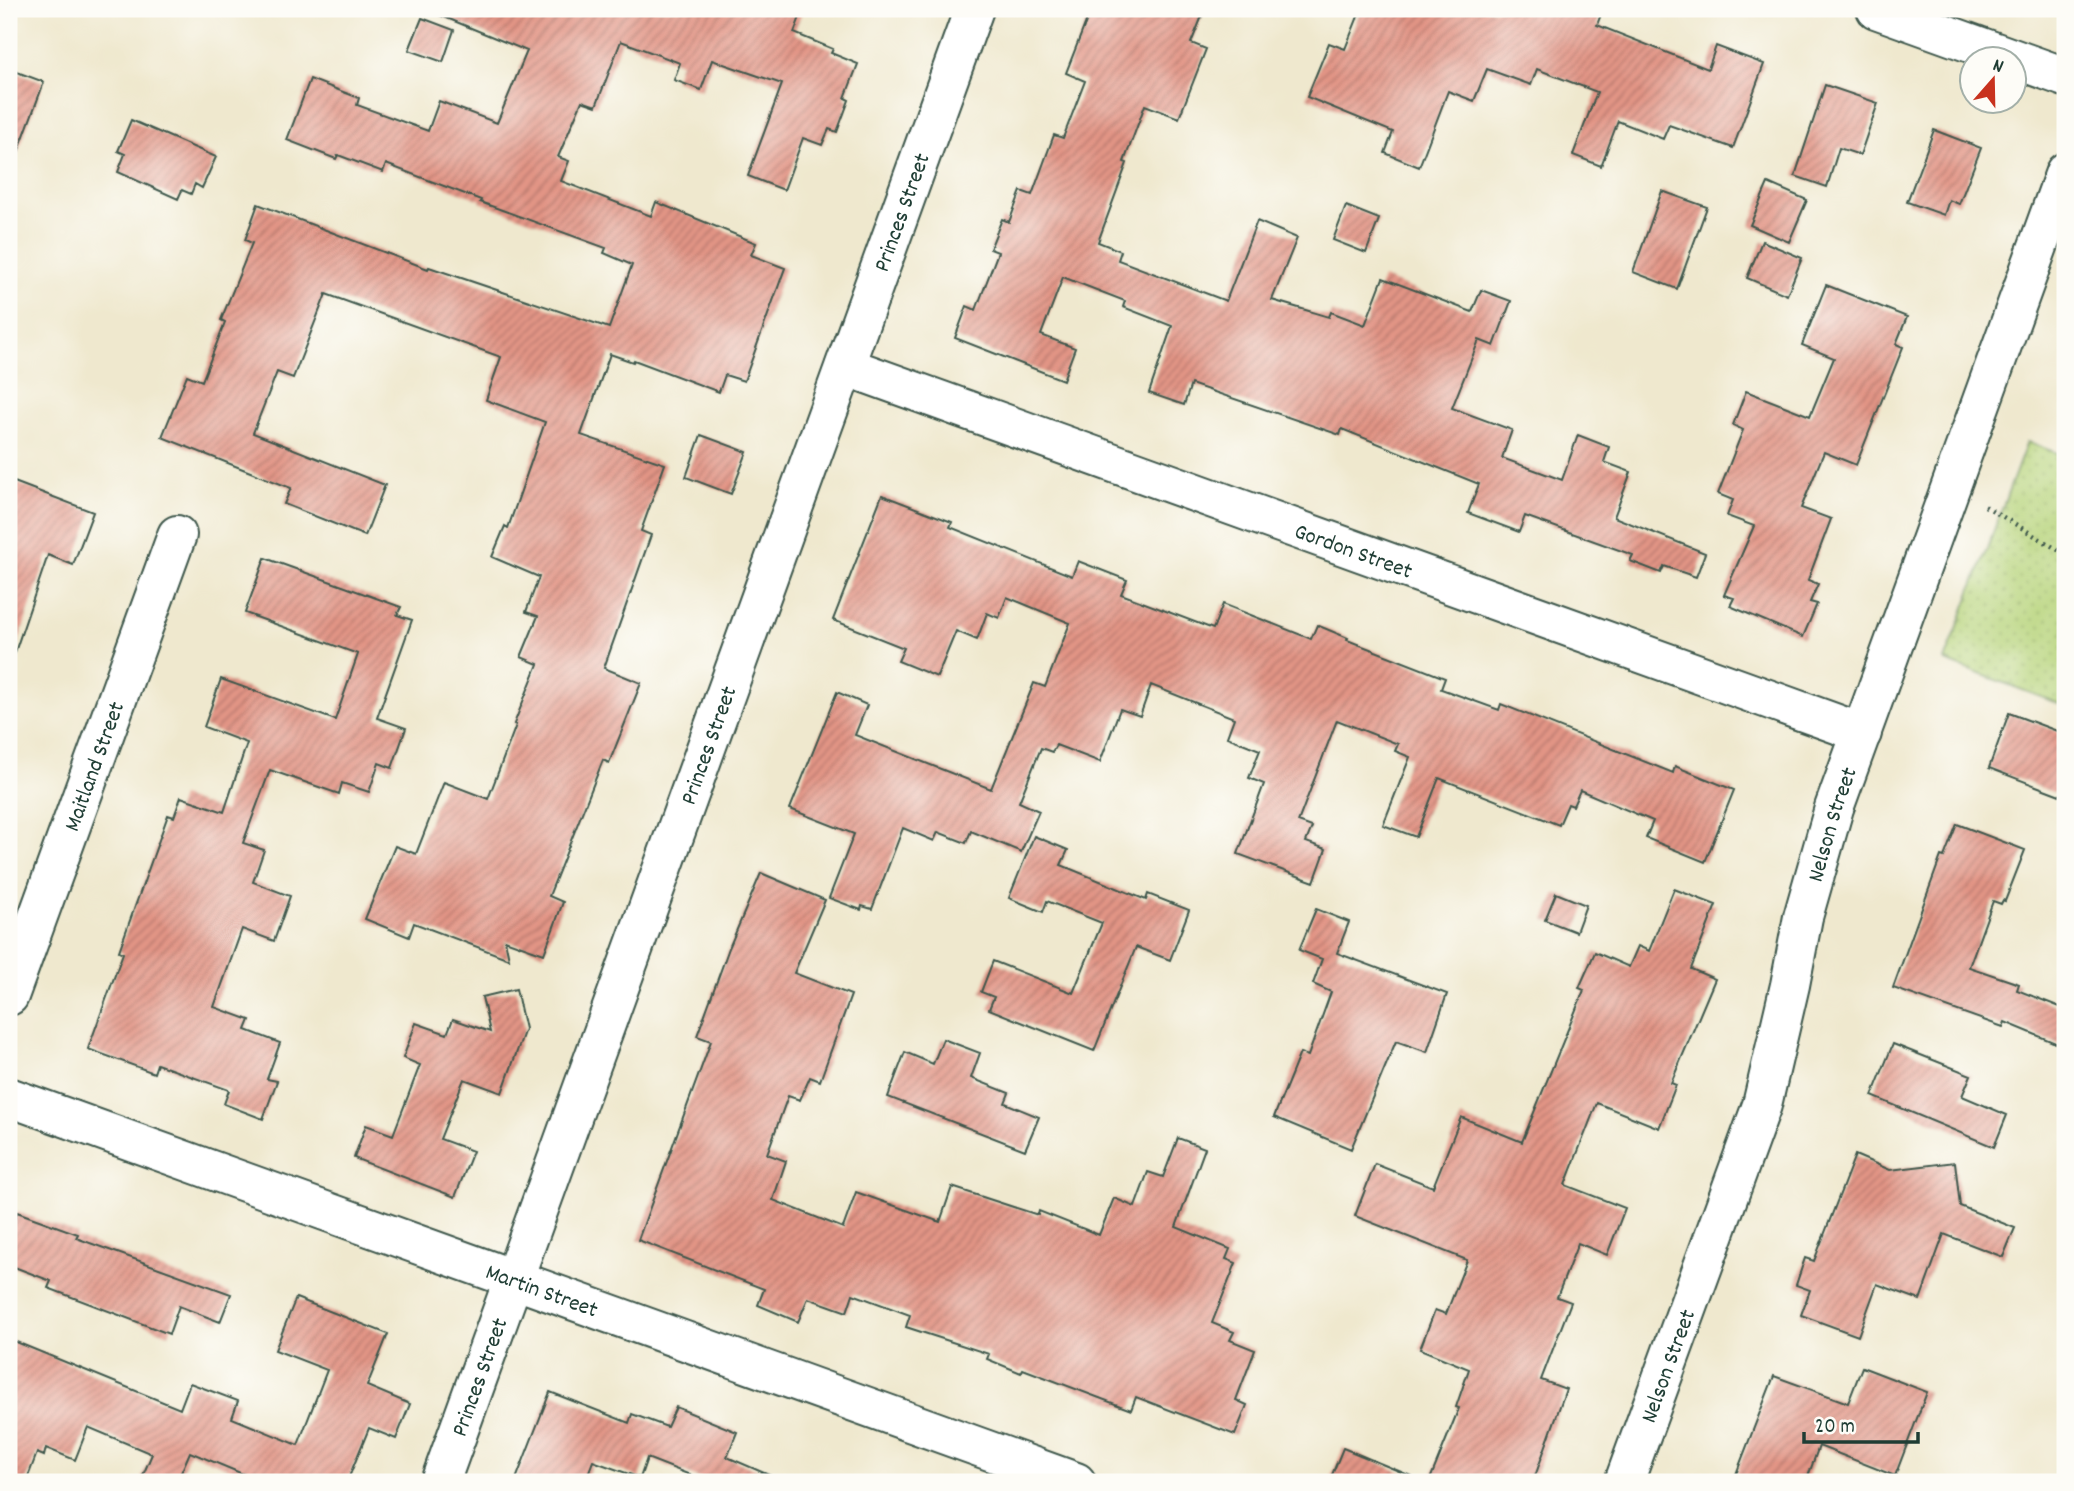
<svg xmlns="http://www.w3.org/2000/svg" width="2074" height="1491" viewBox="0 0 2074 1491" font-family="Dekko,sans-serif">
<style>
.park{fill:url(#park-dots);stroke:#6b8858;stroke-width:2}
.building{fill:url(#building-hatch)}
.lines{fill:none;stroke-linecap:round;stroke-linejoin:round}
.minor-casing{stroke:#3e574b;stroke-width:42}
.tertiary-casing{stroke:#3e574b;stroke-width:42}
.path{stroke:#3e574b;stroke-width:4.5;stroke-dasharray:2 5;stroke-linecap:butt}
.minor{stroke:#fff;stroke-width:38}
.tertiary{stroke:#fff;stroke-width:38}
.labels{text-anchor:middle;stroke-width:7;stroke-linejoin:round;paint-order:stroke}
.street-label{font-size:23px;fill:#1f3d34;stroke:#fdfcf7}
</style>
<defs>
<pattern id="park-dots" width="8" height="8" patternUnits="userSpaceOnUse" patternTransform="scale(1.75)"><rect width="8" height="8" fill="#b7d47b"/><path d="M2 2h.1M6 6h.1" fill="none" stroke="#9db76b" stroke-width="1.8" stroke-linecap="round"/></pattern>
<pattern id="building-hatch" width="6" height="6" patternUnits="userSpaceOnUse" patternTransform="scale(1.75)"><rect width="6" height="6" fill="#e29485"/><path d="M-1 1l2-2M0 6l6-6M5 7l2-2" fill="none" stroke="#b77a6e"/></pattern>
</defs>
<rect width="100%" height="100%" fill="#fdfcf7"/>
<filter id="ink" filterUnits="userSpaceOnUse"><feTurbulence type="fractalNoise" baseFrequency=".0143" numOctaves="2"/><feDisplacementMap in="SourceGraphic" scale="14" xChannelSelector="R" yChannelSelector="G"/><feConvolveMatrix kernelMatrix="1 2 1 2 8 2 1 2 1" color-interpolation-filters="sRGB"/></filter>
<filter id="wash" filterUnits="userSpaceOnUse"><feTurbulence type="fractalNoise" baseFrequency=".00686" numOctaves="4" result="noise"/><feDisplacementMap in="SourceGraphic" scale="28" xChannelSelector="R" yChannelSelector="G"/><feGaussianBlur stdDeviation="1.57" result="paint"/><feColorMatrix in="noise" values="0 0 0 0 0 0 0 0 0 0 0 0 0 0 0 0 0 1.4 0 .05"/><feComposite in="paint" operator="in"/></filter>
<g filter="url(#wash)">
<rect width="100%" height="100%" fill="#efe8ce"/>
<path class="park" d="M 2027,442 L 2065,456 L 2065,706 L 1945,661 Z"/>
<g id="blocks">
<path class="building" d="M 425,9 L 803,9 L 794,33 L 833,49 L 831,53 L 858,64 L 845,98 L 849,100 L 837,132 L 829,129 L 822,145 L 803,138 L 784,190 L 748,176 L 782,84 L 712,60 L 701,90 L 674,80 L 680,63 L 621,41 L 596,106 L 582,101 L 558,157 L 569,161 L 561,181 L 651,216 L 656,202 L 756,243 L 751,255 L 785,268 L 744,381 L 725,375 L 719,392 L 634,360 L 633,362 L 610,354 L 581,435 L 665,464 L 641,531 L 651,535 L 604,668 L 641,683 L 609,763 L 603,760 L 549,896 L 563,902 L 544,954 L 505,940 L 509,959 L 414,923 L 409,937 L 365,919 L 395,846 L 416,854 L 444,782 L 488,799 L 516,725 L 514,724 L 538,664 L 521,657 L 538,616 L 526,612 L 539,577 L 492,557 L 505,526 L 508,528 L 545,422 L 486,400 L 501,357 L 326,294 L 293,378 L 277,372 L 253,433 L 385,485 L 365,536 L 284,504 L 291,488 L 162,437 L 187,375 L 202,381 L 225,322 L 221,320 L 252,243 L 245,240 L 258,204 L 428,269 L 429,267 L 609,328 L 632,265 L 604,253 L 606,248 L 480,202 L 481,200 L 386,164 L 383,172 L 338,155 L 336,159 L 287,140 L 310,79 L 359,98 L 357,105 L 428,131 L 439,101 L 497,123 L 527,51 Z
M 1091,9 L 1205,9 L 1191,43 L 1206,49 L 1179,118 L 1145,105 L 1124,162 L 1127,163 L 1098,242 L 1121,251 L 1118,260 L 1226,301 L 1257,221 L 1297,238 L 1272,300 L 1329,317 L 1331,312 L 1365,325 L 1383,278 L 1472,312 L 1481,290 L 1511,301 L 1494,346 L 1479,340 L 1452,408 L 1512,430 L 1502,458 L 1562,480 L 1578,435 L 1609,447 L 1604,462 L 1631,472 L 1614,517 L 1705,553 L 1696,577 L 1664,566 L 1661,573 L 1630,561 L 1633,555 L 1525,516 L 1519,532 L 1468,513 L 1479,484 L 1342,429 L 1340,435 L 1191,384 L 1184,405 L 1149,393 L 1172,326 L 1123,307 L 1125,301 L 1063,277 L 1041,335 L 1075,348 L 1063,380 L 955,338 L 967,306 L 976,310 L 998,252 L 990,249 L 1002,219 L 1009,222 L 1021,191 L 1032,195 L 1054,135 L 1063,138 L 1085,81 L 1066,73 Z
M 1361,9 L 1603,9 L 1597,25 L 1708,69 L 1716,46 L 1764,64 L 1733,148 L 1669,125 L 1663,139 L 1618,121 L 1601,166 L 1573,155 L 1597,92 L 1537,69 L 1531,85 L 1487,69 L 1474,101 L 1448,91 L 1419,167 L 1385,153 L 1393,132 L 1307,97 L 1329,43 L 1345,49 Z
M 422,18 L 454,30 L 443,62 L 409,50 Z
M 9,69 L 44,82 L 12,168 L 9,168 Z
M 1825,85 L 1878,103 L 1860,155 L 1839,148 L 1827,187 L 1795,176 Z
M 131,120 L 216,157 L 202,188 L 195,184 L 191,194 L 182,190 L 178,199 L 118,172 L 125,154 L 118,151 Z
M 1934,130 L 1981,148 L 1959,204 L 1949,200 L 1944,215 L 1907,202 Z
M 1768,183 L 1807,200 L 1789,242 L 1750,225 Z
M 1662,191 L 1707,207 L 1677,289 L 1633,272 Z
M 1346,206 L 1379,219 L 1366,253 L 1333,240 Z
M 1762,241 L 1802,258 L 1787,295 L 1747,278 Z
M 1826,285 L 1907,317 L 1896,344 L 1903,347 L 1856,465 L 1824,452 L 1801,508 L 1831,519 L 1808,580 L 1818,584 L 1810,602 L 1817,604 L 1803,637 L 1730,606 L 1734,598 L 1724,595 L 1754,526 L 1727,516 L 1733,500 L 1718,494 L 1743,430 L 1733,425 L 1746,391 L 1810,416 L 1834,358 L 1802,345 Z
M 701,435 L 747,452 L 731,494 L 686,477 Z
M 9,480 L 93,512 L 73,565 L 48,555 L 14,655 L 9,654 Z
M 882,495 L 952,522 L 950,527 L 1072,576 L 1078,561 L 1127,580 L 1121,594 L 1213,629 L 1223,604 L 1311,639 L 1317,625 L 1348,638 L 1347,640 L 1445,678 L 1441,689 L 1499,710 L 1501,704 L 1673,773 L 1675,766 L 1734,790 L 1705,862 L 1646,838 L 1653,821 L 1580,790 L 1573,806 L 1568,804 L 1559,825 L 1439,778 L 1416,837 L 1383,825 L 1410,757 L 1395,751 L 1398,744 L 1337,720 L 1298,822 L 1312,827 L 1306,842 L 1326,849 L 1314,882 L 1238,854 L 1264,784 L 1249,778 L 1260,750 L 1227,737 L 1234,718 L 1151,685 L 1140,716 L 1120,709 L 1100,762 L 1056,745 L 1052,752 L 1041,748 L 1019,802 L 1039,811 L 1021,852 L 971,831 L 966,843 L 938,832 L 934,841 L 903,828 L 872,909 L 862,906 L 861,910 L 829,898 L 854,834 L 790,809 L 837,692 L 867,705 L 855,735 L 991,789 L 1034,683 L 1045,687 L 1070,623 L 1007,597 L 999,618 L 987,613 L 977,640 L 956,631 L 937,677 L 898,661 L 904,648 L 833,620 Z
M 265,558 L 401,607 L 397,615 L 412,620 L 377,718 L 406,728 L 392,768 L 379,763 L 369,792 L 342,783 L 339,794 L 270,770 L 243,843 L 264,850 L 253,882 L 290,896 L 274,941 L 242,929 L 214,1007 L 250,1020 L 246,1030 L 280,1043 L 267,1079 L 277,1081 L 263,1119 L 224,1104 L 229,1090 L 157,1064 L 154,1073 L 88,1049 L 123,953 L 119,951 L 168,815 L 174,817 L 181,797 L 224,812 L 247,743 L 204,727 L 221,679 L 335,720 L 358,654 L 245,613 Z
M 2009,713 L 2065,734 L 2065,797 L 1989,768 Z
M 1957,824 L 2025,850 L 2005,901 L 2003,900 L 2001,904 L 1993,901 L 1969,967 L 2019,984 L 2017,990 L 2065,1009 L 2065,1047 L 2005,1022 L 2003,1027 L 1893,988 L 1941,856 L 1944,857 Z
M 1034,836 L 1068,850 L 1061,865 L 1146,900 L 1148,894 L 1189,910 L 1170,960 L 1136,947 L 1094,1051 L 989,1009 L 994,997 L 981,992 L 993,961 L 1073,993 L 1102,923 L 1047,901 L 1043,912 L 1009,898 Z
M 761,873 L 825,900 L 794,973 L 851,995 L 820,1081 L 810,1077 L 800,1100 L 788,1096 L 767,1154 L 786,1161 L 773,1200 L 843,1228 L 856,1192 L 940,1222 L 952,1187 L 1038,1215 L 1039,1211 L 1099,1235 L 1114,1198 L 1135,1207 L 1148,1172 L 1163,1177 L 1178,1138 L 1205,1148 L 1176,1227 L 1230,1249 L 1226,1259 L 1236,1263 L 1212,1323 L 1234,1332 L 1230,1340 L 1255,1350 L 1236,1400 L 1247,1405 L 1235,1435 L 1136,1397 L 1131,1410 L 1023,1369 L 1021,1373 L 987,1359 L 989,1354 L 906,1327 L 910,1315 L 853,1294 L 847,1312 L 808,1298 L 798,1322 L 758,1305 L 764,1289 L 638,1240 L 711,1041 L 697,1036 L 729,948 Z
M 1674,889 L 1716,905 L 1691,969 L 1715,979 L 1671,1083 L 1676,1085 L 1659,1128 L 1597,1103 L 1565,1185 L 1625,1208 L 1607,1255 L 1578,1243 L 1557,1297 L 1571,1302 L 1541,1380 L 1566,1389 L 1533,1482 L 1429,1482 L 1459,1408 L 1456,1407 L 1469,1369 L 1420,1349 L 1435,1310 L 1446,1314 L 1467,1260 L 1355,1216 L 1375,1164 L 1433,1187 L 1461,1117 L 1522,1142 L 1584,990 L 1579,988 L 1595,952 L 1629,967 L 1638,946 L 1649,951 Z
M 1556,893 L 1586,905 L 1576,932 L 1545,920 Z
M 1316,909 L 1349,922 L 1337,953 L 1447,994 L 1427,1052 L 1396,1041 L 1351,1149 L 1274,1117 L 1300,1053 L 1308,1056 L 1331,992 L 1313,984 L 1322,959 L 1299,950 Z
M 516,989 L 525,1029 L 502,1093 L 464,1079 L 440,1139 L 473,1151 L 455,1197 L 354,1158 L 366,1125 L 393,1135 L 420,1065 L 403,1058 L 416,1023 L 447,1034 L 453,1019 L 490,1032 L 482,997 Z
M 943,1039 L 980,1053 L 971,1078 L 1009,1093 L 1005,1103 L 1039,1117 L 1025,1150 L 888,1097 L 905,1052 L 933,1064 Z
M 1893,1044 L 1971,1075 L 1962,1096 L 2007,1115 L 1994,1147 L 1872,1096 Z
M 1855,1155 L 1890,1170 L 1955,1162 L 1960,1206 L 2015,1228 L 2003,1257 L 1944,1234 L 1920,1300 L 1877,1284 L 1858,1336 L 1801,1315 L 1810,1290 L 1796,1285 L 1805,1258 L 1814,1261 Z
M 17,1212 L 78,1234 L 76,1238 L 231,1294 L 220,1322 L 179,1306 L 169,1334 L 48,1288 L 51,1281 L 9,1265 L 9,1233 Z
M 296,1298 L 388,1334 L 367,1386 L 410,1404 L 396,1439 L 369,1428 L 347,1482 L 262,1482 L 190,1452 L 177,1482 L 140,1482 L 152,1454 L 88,1427 L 75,1460 L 46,1448 L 44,1456 L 37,1453 L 26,1482 L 9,1482 L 9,1339 L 180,1409 L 190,1383 L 238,1401 L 232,1418 L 298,1445 L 327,1370 L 275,1350 Z
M 1862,1367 L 1927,1392 L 1895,1476 L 1819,1446 L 1806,1482 L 1733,1482 L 1774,1376 L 1848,1403 Z
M 550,1392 L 629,1423 L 632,1414 L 667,1427 L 676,1407 L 737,1432 L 727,1457 L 785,1482 L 708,1482 L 647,1458 L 640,1478 L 593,1461 L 585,1482 L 515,1482 Z
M 1343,1448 L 1423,1481 L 1423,1482 L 1329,1482 Z"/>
</g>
</g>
<g filter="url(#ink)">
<use href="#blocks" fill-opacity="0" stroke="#3e574b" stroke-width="2"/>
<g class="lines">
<defs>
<g id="minor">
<path d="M 1876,9 L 2065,77"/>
<path id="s1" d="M 845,366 L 1862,733"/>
<path id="s2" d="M 9,996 L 177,535"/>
<path id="s3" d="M 440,1482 L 974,9"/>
<path id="s4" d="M 1624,1482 L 1762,1105 L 1790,985 L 1803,917 L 1834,808 L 2065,172"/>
</g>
<g id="tertiary">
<path id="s5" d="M 9,1097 L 1076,1482"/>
</g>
</defs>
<use href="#minor" class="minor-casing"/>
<use href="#tertiary" class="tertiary-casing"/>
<path class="path" d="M 1985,506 L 2065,554"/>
<use href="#minor" class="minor"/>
<use href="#tertiary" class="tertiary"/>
</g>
</g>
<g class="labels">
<g class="street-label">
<text dy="8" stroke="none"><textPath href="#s3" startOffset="1351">Princes Street</textPath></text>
<text dy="8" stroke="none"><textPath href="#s1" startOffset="541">Gordon Street</textPath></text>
<text dy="8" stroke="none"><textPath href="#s3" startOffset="784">Princes Street</textPath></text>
<text dy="8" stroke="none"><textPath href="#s2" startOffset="245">Maitland Street</textPath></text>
<text dy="8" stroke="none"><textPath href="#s4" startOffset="691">Nelson Street</textPath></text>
<text dy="8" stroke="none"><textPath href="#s5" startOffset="567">Martin Street</textPath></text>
<text dy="8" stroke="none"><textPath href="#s4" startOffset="124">Nelson Street</textPath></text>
<text dy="8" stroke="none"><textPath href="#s3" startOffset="112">Princes Street</textPath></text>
</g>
</g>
<rect width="2074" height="1491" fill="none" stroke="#fdfcf7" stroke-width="35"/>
<g transform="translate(1993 80) rotate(20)"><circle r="33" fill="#fdfcf7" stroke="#a4b0a9" stroke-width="2"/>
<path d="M0-5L12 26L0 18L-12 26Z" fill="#c8321e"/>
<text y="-10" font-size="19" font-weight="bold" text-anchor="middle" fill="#1f3d34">N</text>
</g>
<path d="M1804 1432v10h114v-10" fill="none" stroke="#1f3d34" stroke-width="3.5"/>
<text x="1815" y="1432" font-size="21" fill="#1f3d34" stroke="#fdfcf7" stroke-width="5" paint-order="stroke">20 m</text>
</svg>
